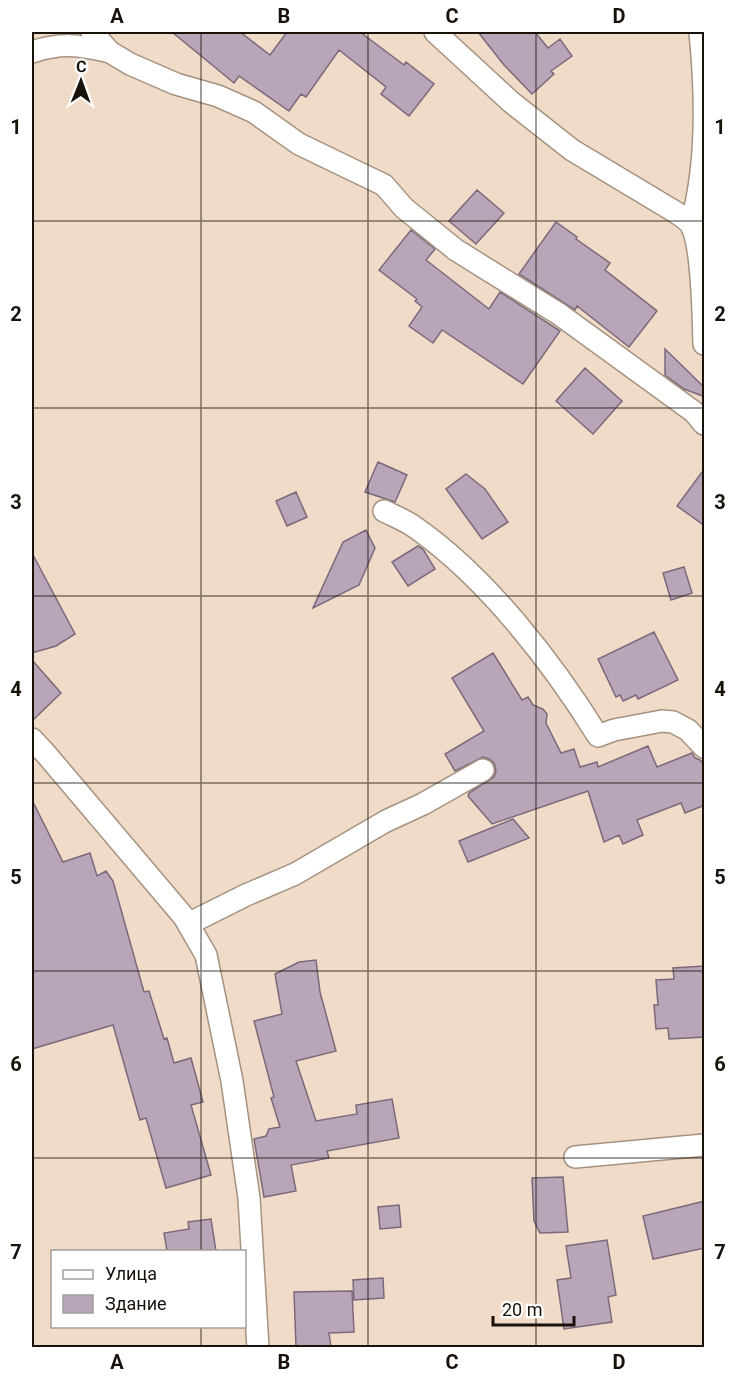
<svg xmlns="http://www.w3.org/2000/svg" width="736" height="1379" viewBox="0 0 736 1379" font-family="Roboto,sans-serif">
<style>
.building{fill:#b9a5b8;stroke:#7b697b;stroke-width:1.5}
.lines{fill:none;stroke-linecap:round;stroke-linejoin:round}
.minor-casing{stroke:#a59280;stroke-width:24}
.minor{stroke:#fff;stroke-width:21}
.grid{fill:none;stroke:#19120b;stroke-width:1.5;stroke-opacity:0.55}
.neatline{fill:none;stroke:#19120b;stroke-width:2}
.grid-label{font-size:20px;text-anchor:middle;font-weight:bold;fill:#19120b}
</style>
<rect width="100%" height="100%" fill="#efdbc7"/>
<path class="building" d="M 172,32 L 240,32 L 270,55 L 287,32 L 360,32 L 404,65 L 406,62 L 434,84 L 409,116 L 381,94 L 386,87 L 339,50 L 306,97 L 301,94 L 289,111 L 239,76 L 234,83 Z
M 478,32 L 535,32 L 548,48 L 560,39 L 572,56 L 551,71 L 554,74 L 532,94 L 504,65 Z
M 477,190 L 504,213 L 476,244 L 449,221 Z
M 556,222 L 577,237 L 576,239 L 610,263 L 605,270 L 657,311 L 629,347 L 577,306 L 575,310 L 519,274 Z
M 411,230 L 435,249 L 426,260 L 489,309 L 500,292 L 560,331 L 523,384 L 442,330 L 433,343 L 409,326 L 422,307 L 415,301 L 417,299 L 379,270 Z
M 665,349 L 705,388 L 705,397 L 684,389 L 665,375 Z
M 585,368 L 622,401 L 593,434 L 556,401 Z
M 378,462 L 407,475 L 395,502 L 365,492 Z
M 705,468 L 705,526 L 677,506 Z
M 466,474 L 485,489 L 508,522 L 482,539 L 446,489 Z
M 296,492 L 307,517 L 287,526 L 276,501 Z
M 366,530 L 375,548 L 359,585 L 313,608 L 343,542 Z
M 418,546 L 423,549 L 435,569 L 408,586 L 392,562 Z
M 32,553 L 75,634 L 56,646 L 32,653 Z
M 684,567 L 692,593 L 671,600 L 663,573 Z
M 654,632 L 678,680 L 638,699 L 636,695 L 623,701 L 620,695 L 616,697 L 598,659 Z
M 493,653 L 522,700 L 528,697 L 533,705 L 543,709 L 547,714 L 546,723 L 561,753 L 574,749 L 580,767 L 597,762 L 598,767 L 648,746 L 657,767 L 692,753 L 695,758 L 700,760 L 705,766 L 705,805 L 685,813 L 681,803 L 637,820 L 643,835 L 623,844 L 619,835 L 604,842 L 588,791 L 492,824 L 468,796 L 469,793 L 494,777 L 496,771 L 494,763 L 489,759 L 483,757 L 455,771 L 445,754 L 484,731 L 452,678 Z
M 32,660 L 61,693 L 32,721 Z
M 32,800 L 63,862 L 90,853 L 97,876 L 106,871 L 113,881 L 144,992 L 149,991 L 164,1039 L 167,1038 L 174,1063 L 191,1058 L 203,1102 L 191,1105 L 211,1175 L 166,1188 L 146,1118 L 140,1120 L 113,1025 L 32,1049 Z
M 513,819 L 529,838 L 468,862 L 459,841 Z
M 316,960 L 320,992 L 336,1051 L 296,1061 L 316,1121 L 357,1114 L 356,1105 L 392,1099 L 399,1138 L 327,1151 L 329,1158 L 291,1165 L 296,1191 L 264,1197 L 254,1139 L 266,1136 L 269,1129 L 280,1127 L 271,1098 L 274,1097 L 254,1021 L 282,1014 L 275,974 L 299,962 Z
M 705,966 L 705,1037 L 669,1039 L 668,1028 L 656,1029 L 654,1005 L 658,1005 L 656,980 L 674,979 L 673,968 Z
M 563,1177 L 568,1232 L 540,1233 L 534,1221 L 532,1178 Z
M 705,1201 L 705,1248 L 653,1259 L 643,1216 Z
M 399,1205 L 401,1227 L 380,1229 L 378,1207 Z
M 211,1219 L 216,1251 L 167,1251 L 164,1233 L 189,1229 L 188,1222 Z
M 607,1240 L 616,1295 L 608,1297 L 612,1322 L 564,1329 L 557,1280 L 571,1278 L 566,1246 Z
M 383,1278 L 384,1298 L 354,1300 L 353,1280 Z
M 352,1291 L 354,1332 L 329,1333 L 331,1347 L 296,1347 L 294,1292 Z"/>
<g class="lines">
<defs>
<path id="minor" d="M 92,32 L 110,52 L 130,64 L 176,84 L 218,96 L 254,112 L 299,144 L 384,185 L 404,208 L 456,250 L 559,314 L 694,412 L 704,424
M 435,32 L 511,102 L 572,150 L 677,213 C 681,216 689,221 691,225 C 703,246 703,318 704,344
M 32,52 C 63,42 78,45 110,52
M 691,224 C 708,165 706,93 700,32
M 384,511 C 394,516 407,521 416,528 C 487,578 552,662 598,736 L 614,730 L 662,721 L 673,722 L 688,730 L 704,747
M 32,739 L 46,754 L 184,917 L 206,955 L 232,1081 L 249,1198 L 258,1348
M 188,924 L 246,895 L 295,874 L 386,821 L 423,804 L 483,770
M 575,1157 L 704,1145"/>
</defs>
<use href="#minor" class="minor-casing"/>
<use href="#minor" class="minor"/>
</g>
<path class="grid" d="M 201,32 L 201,1252M 368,32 L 368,1348M 536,32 L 536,1348M 32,221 L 704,221M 32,408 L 704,408M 32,596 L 704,596M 32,783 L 704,783M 32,971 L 704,971M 32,1158 L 704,1158M 201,1326 L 201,1348"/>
<rect width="736" height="1379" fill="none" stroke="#ffffff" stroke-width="66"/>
<rect x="51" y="1250" width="195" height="78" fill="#ffffff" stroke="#a3a09d" stroke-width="1.5"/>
<rect x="63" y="1270" width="30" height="9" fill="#ffffff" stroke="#a3a09d" stroke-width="1.5"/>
<text x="105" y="1280" font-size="18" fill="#19120b">Улица</text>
<rect x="63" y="1295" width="30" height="18" fill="#b9a5b8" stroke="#a3a09d" stroke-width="1.5"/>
<text x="105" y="1310" font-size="18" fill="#19120b">Здание</text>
<g transform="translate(81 81) rotate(1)" stroke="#ffffff" stroke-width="4.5" paint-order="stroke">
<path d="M0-4.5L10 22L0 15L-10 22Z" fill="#19120b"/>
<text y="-9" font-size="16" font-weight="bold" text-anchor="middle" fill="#19120b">С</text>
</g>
<path d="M493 1316v9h81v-9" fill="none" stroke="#19120b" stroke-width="3"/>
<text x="502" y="1316" font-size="18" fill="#19120b" stroke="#ffffff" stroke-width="4.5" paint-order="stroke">20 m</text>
<rect x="33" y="33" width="670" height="1313" class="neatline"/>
<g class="grid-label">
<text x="117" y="23">A</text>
<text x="284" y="23">B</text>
<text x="452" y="23">C</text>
<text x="619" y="23">D</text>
<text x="16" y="134">1</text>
<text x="720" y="134">1</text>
<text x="16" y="321">2</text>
<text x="720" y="321">2</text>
<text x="16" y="509">3</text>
<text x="720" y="509">3</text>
<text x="16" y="696">4</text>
<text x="720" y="696">4</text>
<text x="16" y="884">5</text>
<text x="720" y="884">5</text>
<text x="16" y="1071">6</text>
<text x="720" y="1071">6</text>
<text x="16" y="1259">7</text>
<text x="720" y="1259">7</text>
<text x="117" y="1369">A</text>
<text x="284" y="1369">B</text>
<text x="452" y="1369">C</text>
<text x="619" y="1369">D</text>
</g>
</svg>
